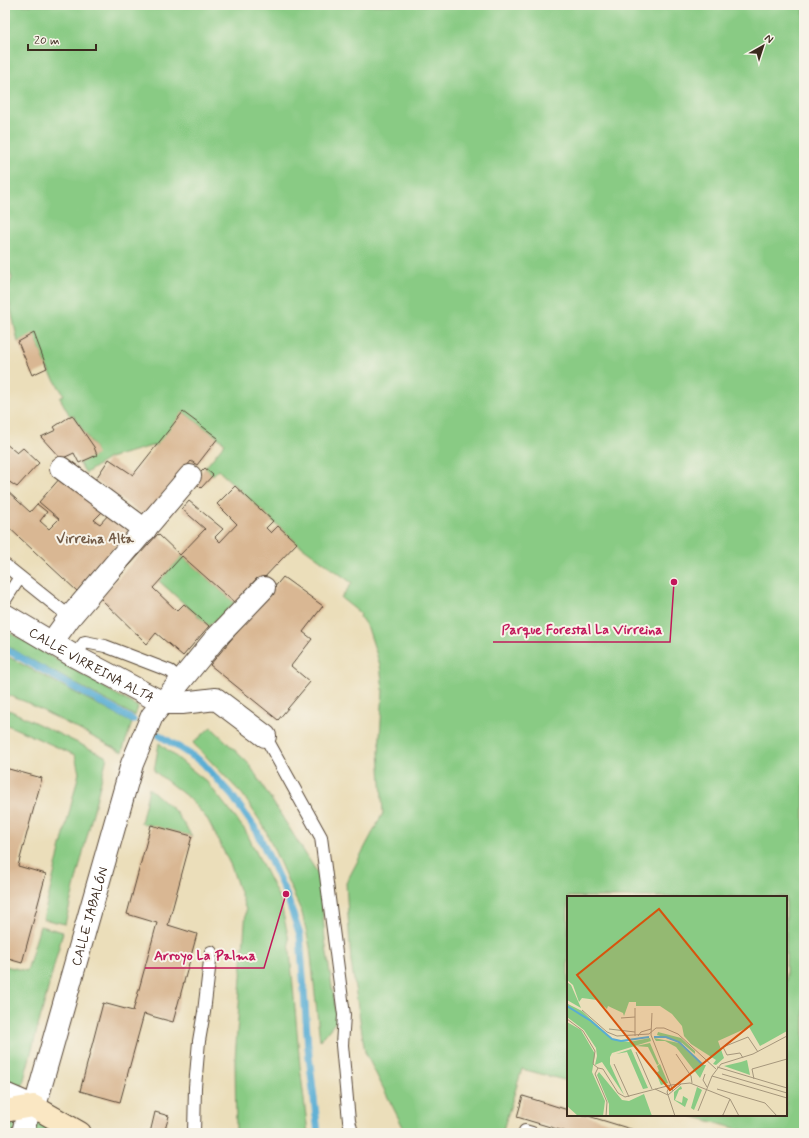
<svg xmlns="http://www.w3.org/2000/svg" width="809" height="1138" viewBox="0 0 809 1138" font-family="Mynerve,sans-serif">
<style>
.green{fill:#89cb84;stroke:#627a51}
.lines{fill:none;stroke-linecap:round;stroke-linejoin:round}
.stream{stroke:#58add4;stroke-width:7}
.building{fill:#d9b793}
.lane-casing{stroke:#554535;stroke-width:14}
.street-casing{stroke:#554535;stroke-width:24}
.secondary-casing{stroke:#554535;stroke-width:24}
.lane{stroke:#fff;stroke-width:12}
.street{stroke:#fff;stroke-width:22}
.secondary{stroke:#fae7c3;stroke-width:22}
.labels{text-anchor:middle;stroke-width:4;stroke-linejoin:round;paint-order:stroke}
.street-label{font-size:13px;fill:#3b2a1e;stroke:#f7f3e8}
.neighbourhood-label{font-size:14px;font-weight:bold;fill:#725b47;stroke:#f7f3e8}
.inset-river{fill:none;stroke:#58add4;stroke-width:2}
.inset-road{fill:none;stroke:#a5967c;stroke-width:1}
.view{fill:#d7540e;fill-opacity:0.15;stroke:#d7540e;stroke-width:2}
.inset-edge{fill:none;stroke:#3b2a1e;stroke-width:2}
.leader{fill:none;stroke:#c2185b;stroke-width:1.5}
.callout-dot{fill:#c2185b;stroke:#f7f3e8;stroke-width:1.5}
.callout-label{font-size:14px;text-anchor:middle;font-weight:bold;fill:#c2185b;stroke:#f7f3e8;stroke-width:4;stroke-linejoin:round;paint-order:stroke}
</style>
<rect width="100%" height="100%" fill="#f7f3e8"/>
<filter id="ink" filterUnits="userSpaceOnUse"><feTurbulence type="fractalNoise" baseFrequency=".025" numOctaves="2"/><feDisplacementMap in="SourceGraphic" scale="8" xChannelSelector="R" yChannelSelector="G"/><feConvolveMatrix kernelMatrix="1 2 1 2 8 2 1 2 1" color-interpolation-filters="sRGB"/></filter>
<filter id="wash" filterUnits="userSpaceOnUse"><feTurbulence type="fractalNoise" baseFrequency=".012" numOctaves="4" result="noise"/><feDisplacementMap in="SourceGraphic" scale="16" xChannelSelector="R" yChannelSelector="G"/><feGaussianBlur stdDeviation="0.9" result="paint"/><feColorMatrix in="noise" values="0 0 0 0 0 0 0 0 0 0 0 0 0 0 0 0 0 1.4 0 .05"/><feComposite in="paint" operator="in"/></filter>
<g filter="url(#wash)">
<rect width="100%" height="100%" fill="#ebdeba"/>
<path class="green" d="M 5,5 L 804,5 L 804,1133 L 752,1133 L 688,1115 L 786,1115 L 786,897 L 568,897 L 568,1081 L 522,1069 L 502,1133 L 406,1133 L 365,1052 L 351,962 L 346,883 L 383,813 L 379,752 L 383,690 L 380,665 L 368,628 L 360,617 L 361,614 L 341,598 L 352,583 L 297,543 L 218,470 L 213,475 L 205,468 L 225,443 L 183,412 L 159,444 L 109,458 L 86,473 L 79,463 L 96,455 L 94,447 L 73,415 L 70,416 L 60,398 L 64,395 L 47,368 L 34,334 L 18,342 L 7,291 L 12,278 L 5,259 Z
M 182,556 L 235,603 L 209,626 L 159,581 Z
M 5,630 L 138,707 L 135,716 L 15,651 L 5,643 Z
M 5,655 L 132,723 L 122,752 L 26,702 L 5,694 Z
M 9,710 L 107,757 L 65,924 L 43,919 L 79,773 L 75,755 L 5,724 Z
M 211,727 L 249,764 L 320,877 L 325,940 L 337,1020 L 320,1041 L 310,947 L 302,913 L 264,827 L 243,795 L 193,743 Z
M 159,743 L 207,782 L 245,830 L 280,900 L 289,940 L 300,1066 L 308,1133 L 236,1133 L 235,1059 L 246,910 L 231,866 L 208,820 L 190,799 L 154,771 Z
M 149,788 L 175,811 L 192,836 L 141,823 Z
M 40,926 L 63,932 L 22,1087 L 5,1078 L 5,966 L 27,971 Z
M 5,1119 L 14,1120 L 16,1127 L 15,1133 L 5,1133 Z
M 35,1119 L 59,1133 L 31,1133 Z"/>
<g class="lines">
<path class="stream" d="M 5,649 L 133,720
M 159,735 L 202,762 L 233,797 L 257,831 L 286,894 L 300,935 L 308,1047 L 318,1133"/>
</g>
<g id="blocks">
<path class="building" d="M 34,333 L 47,368 L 32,375 L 18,342 Z
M 183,412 L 218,438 L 197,465 L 191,461 L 145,516 L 95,480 L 109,459 L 133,475 Z
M 72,415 L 94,447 L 97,455 L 79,463 L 74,453 L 61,459 L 41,437 L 56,430 L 54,427 Z
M 5,443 L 17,453 L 23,448 L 39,463 L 17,487 L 5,479 Z
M 205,468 L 213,475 L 201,488 L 193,480 Z
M 61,477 L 104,510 L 94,520 L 100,524 L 109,514 L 129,531 L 77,591 L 5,524 L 5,489 L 30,512 L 37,504 L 47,512 L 40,521 L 49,529 L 59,519 L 39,502 Z
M 235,486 L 273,521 L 266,528 L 271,533 L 278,526 L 297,543 L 261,581 L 257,578 L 235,603 L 182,556 L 153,588 L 177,611 L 184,604 L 209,626 L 183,656 L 156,633 L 147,644 L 100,598 L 158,534 L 180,555 L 205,529 L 182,509 L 189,501 L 223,529 L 215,537 L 220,542 L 237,524 L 217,504 Z
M 283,577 L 323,606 L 303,632 L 312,639 L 291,666 L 310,682 L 278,720 L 210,665 Z
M 5,768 L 42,778 L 18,866 L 46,874 L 22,963 L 5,958 Z
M 151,825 L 192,836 L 168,925 L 197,934 L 173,1022 L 144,1014 L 120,1102 L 80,1091 L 103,1003 L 133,1011 L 157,923 L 127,914 Z
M 523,1096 L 568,1110 L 568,1115 L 585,1115 L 644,1133 L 570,1133 L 517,1117 Z
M 155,1112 L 169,1116 L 164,1133 L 150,1133 Z"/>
</g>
</g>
<g filter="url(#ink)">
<use href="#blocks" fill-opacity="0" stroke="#554535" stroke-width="1"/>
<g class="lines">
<defs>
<path id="lane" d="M 5,565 L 70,617
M 5,600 L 20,577
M 74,656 L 85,642 L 105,646 L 170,671 L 182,681
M 265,736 L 321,837 L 344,1015 L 342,1045 L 349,1121 L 352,1133
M 194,1133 L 195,1087 L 199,1041 L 204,1012 L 211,952
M 525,1133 L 525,1131 L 532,1133"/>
<g id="street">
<path d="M 61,468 L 145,530"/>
<path id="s1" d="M 5,615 L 74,656 L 163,703 L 182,703 L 216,699 L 265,736"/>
<path d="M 52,642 L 70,617 L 190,476"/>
<path d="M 5,1094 L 33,1106"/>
<path id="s2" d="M 23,1133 L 26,1120 L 37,1099 L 132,764 L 152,716 L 215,639 L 264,588"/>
</g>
<path id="secondary" d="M 5,1111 L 33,1106 L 80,1133"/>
</defs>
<use href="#lane" class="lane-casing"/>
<use href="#street" class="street-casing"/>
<use href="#secondary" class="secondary-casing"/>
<use href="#lane" class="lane"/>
<use href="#street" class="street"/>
<use href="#secondary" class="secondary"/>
</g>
</g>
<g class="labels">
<g class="street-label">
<text dy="5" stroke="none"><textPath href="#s1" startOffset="100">CALLE VIRREINA ALTA</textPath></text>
<text dy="5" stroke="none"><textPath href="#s2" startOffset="227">CALLE JABALÓN</textPath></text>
</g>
<g class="neighbourhood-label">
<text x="95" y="543">Virreina Alta</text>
</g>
</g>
<g transform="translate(567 896)">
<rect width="220" height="220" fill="#ebdeba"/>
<path d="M 0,0 L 220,0 L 220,135 L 193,150 L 182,131 L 151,145 L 157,162 L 149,169 L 146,168 L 149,164 L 124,148 L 117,140 L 115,130 L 105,118 L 93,110 L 69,110 L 69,106 L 62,106 L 57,120 L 56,117 L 41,110 L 40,113 L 30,104 L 15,102 L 12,106 L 6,89 L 0,84 ZM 0,86 L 4,89 L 14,112 L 0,104 ZM 1,108 L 15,115 L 45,143 L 62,146 L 83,142 L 84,145 L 45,157 L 43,161 L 43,168 L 57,199 L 35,166 L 28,169 L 30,160 L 29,152 L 17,134 L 0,121 ZM 0,126 L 14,134 L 28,158 L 25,176 L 38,205 L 36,220 L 11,220 L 0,210 ZM 91,136 L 114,142 L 128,155 L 128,158 L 115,147 L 90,139 ZM 87,142 L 112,147 L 135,169 L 139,169 L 133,182 L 109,151 L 98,145 L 89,145 ZM 83,147 L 92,168 L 90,169 L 81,151 L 69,150 ZM 64,153 L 81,192 L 76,193 L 60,156 L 49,158 ZM 180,164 L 183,179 L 157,170 L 174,166 ZM 93,168 L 101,187 L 94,189 L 89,177 L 92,175 L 90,170 ZM 32,176 L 55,204 L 62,205 L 77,198 L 85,220 L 42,220 L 42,208 L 30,179 ZM 114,190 L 115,193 L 112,194 L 108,204 L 115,207 L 116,200 L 121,203 L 118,211 L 107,204 L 107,196 ZM 130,191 L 135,194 L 127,214 L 124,212 Z" fill="#89cb84"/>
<path class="inset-river" d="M 0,110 L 24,125 L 45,143 L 54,145 L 82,141M 87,141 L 99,141 L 112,146 L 136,169"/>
<path class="inset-road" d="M 15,114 L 40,136 L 50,140 L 82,138 L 89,132 L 97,132 L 111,138 L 149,173M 85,117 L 84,139 L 106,195M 54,122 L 68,121M 0,123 L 16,135 L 28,155 L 26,168 L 31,172M 42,133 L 68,136M 68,140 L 68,112M 71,140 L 74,136 L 84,133M 69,156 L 85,193M 109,158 L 124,180 L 125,187M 176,162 L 173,157 L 160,159 L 156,151 L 181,141 L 191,156M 47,168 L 62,201M 150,171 L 220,192M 138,178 L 136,184 L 140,191M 155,178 L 220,197M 145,180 L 220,202M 187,183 L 185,173 L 220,163M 103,189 L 100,196 L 108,220M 88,193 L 101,199M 150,193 L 198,207 L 210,220M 101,199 L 114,188M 131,215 L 145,180 L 154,168 L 186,158 L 220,140M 39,220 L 40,206 L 28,178 L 31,172 L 36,173 L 51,197 L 58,201 L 104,189 L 123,187 L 163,203 L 172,220M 153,220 L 156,219 L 163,203"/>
<path class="view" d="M 92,13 L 185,128 L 103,194 L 10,79 Z"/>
<rect width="220" height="220" class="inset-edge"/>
</g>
<path class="leader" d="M674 582L670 642H493M286 894L264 968H145"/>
<g class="callout-dot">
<circle cx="674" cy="582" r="4"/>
<circle cx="286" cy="894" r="4"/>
</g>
<g class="callout-label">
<text x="582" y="634">Parque Forestal La Virreina</text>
<text x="205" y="960">Arroyo La Palma</text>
</g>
<rect width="809" height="1138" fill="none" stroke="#f7f3e8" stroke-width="20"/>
<g transform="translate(763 46) rotate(39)" stroke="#f7f3e8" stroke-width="3" paint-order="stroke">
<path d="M0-3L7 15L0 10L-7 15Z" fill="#3b2a1e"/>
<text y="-6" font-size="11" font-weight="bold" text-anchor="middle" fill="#3b2a1e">N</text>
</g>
<path d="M28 44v6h68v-6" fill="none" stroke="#3b2a1e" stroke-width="2"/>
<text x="34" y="44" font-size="12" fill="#3b2a1e" stroke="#f7f3e8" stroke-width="3" paint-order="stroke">20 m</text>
</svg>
